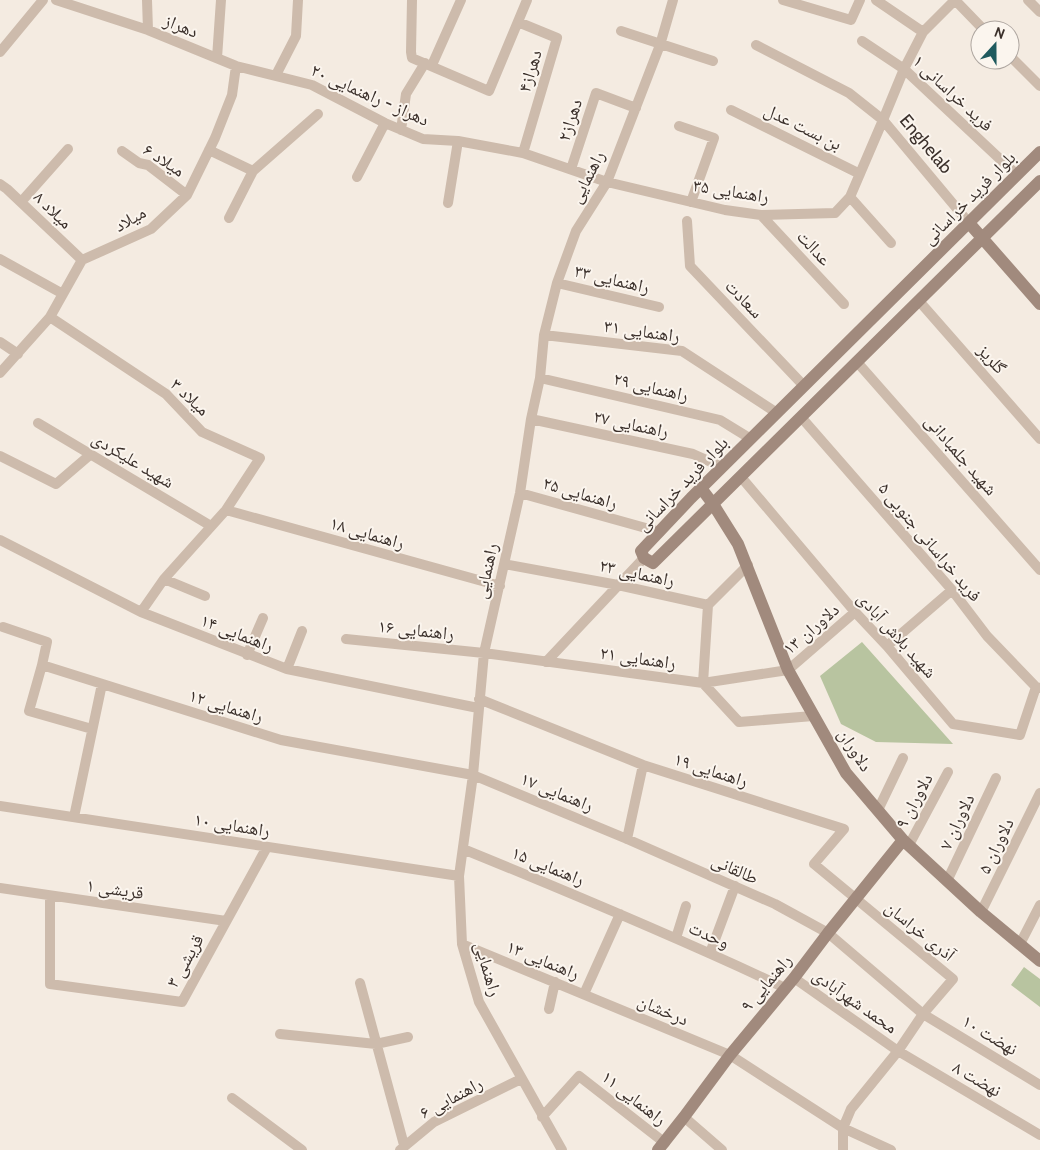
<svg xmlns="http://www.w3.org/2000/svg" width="1040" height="1150" viewBox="0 0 1040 1150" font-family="Cabin,'Noto Naskh Arabic',sans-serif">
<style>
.green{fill:#b8c4a0}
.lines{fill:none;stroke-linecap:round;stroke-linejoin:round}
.street{stroke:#cdbbac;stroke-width:10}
.secondary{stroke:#a18a7d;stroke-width:12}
.labels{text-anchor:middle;stroke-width:4;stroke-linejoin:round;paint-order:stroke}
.street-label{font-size:18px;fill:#3b302b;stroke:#fbf5ee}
</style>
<rect width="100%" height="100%" fill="#f4ebe1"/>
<path class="green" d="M 862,642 L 953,744 L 876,742 L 841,724 L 820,676 Z
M 1024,967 L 1040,979 L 1040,1007 L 1011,985 Z"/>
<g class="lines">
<path class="street" d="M 56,0 L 148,30 L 236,66 L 312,85 L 385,123 L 423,139 L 458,141 L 523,153 L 607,182 L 725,210 L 761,215 L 835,213 L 850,197 L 883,120 L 849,93 L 756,45
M 147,0 L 148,30
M 412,0 L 411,52 L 412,58 L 489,91 L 527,0
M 783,0 L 851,20 L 860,0
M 876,0 L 923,32
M 955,0 L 923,32 L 904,69 L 883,120 L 969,223
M 955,0 L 984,30
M 1028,0 L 1040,12
M 518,22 L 557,38 L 523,153
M 621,31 L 713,61
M 862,41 L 904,69 L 1017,175
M 0,52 L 43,0
M 1010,56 L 1040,86
M 217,58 L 221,0
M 432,65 L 461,0
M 276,75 L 296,36 L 298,0
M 731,110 L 860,174
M 679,126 L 714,138 L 691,202
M 401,130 L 406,94 L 425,63
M 209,150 L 253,171
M 122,151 L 139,163 L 148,165 L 187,195
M 571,169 L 596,93 L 636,108
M 357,177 L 385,123
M 0,184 L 7,189 L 82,260
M 850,197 L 891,243
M 21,202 L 68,149
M 448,203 L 458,141
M 761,215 L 844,304
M 229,218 L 253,171 L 318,114
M 687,221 L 690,266 L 804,386
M 0,259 L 63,294
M 557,283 L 659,307
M 919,301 L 1040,439
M 50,317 L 166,394 L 202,432 L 260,458 L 226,510 L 164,579 L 141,612
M 544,335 L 682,351 L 777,413
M 0,342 L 18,354
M 857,362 L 1040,570
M 0,373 L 50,317 L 82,260 L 151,229 L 187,195 L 215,138 L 232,95 L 236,66
M 540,378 L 720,420 L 751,439
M 801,417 L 952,590 L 987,636 L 1036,687 L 1040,688
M 531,419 L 693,454 L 722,467
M 38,423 L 211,526
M 0,456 L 56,484 L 91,454
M 741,477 L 855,612 L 887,646 L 953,724 L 1020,735 L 1036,687
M 520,493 L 660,532
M 226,510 L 500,586
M 0,540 L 141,612 L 287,669 L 478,708
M 504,564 L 618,585 L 708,605
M 164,579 L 205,596
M 708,605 L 703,683 L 739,722 L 813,716
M 708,605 L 748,565
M 3,627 L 47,642 L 42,665 L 281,740 L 473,775 L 627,839 L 775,904 L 828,933 L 923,1014 L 1040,1085
M 346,639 L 484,653 L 703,683 L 788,670 L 855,612
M 887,646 L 952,590
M 247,655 L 263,618
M 546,662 L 644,558
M 42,665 L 29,711 L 92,729
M 287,669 L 302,631
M 479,699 L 643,765 L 844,829 L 814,864 L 953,979 L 923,1014 L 898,1051 L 851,1109 L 843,1128 L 843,1150
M 0,806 L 459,876
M 878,810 L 903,758
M 74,817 L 102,684
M 627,839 L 643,765
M 909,845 L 948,772
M 463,849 C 571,893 679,938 785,988
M 947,881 L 996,778
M 0,888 L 226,921
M 50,896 L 50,984 L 182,1002 L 267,847
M 981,912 L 1040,793
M 676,938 L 686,906
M 462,944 L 730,1055 L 843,1128 L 891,1150
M 1020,944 L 1040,905
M 710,953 L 735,886
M 794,978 L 898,1051 L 1040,1135
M 360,983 L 404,1145
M 584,994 L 620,914
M 549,1009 L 555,982
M 280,1034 L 376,1044 L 408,1037
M 232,1098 L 302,1150
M 542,1117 L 579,1076 L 665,1143
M 684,1117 L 722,1150
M 400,1150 L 434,1122 L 521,1079
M 562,1150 L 479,1002 L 462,944 L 459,876 L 473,775 L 484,653 L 520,493 L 531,419 L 540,378 L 544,335 L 557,283 L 576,231 L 607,182 L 660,45 L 673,0"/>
<path class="secondary" d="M 1040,152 L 691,498 L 641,551 L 644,558 L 653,563 L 1040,181
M 969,223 L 1040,304
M 701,488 L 713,504 L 738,544 L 788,670 L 846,773 L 903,840 L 981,912 L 1040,961
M 658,1150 L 684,1117 L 730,1055 L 794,978 L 828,933 L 903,840"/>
</g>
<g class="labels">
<g class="street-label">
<text transform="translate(181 26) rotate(22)" y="6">دهراز</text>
<text transform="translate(530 71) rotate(-73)" y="6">دهراز۴</text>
<text transform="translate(953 93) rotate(43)" y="6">فرید خراسانی ۱</text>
<text transform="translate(370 95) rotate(24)" y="6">دهراز - راهنمایی ۲۰</text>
<text transform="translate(570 120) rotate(-72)" y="6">دهراز۲</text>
<text transform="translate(803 127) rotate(26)" y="6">بن بست عدل</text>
<text transform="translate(926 144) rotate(50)" y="6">Enghelab</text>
<text transform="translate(164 160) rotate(33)" y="6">میلاد ۶</text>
<text transform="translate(587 177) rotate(-63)" y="6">راهنمایی</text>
<text transform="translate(731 191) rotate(9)" y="6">راهنمایی ۳۵</text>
<text transform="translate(969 198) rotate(-45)" y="6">بلوار فرید خراسانی</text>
<text transform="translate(53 210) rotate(44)" y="6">میلاد ۸</text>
<text transform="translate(130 219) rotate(-30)" y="6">میلاد</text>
<text transform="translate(814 248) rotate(47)" y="6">عدالت</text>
<text transform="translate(612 279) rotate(13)" y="6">راهنمایی ۳۳</text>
<text transform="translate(744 299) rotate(46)" y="6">سعادت</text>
<text transform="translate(642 331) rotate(8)" y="6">راهنمایی ۳۱</text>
<text transform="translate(992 359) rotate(49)" y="6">گلریز</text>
<text transform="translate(651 387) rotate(13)" y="6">راهنمایی ۲۹</text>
<text transform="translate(190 397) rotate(43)" y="6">میلاد ۳</text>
<text transform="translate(631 424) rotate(12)" y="6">راهنمایی ۲۷</text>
<text transform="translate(961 455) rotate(49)" y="6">شهید جلمبادانی</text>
<text transform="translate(133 460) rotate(31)" y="6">شهید علیکردی</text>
<text transform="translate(682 484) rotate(-46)" y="6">بلوار فرید خراسانی</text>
<text transform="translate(580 493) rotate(16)" y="6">راهنمایی ۲۵</text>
<text transform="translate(367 533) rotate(16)" y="6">راهنمایی ۱۸</text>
<text transform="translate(930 542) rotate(50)" y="6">فرید خراسانی جنوبی ۵</text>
<text transform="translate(486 571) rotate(-78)" y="6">راهنمایی</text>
<text transform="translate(637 573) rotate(12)" y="6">راهنمایی ۲۳</text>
<text transform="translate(811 629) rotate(-41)" y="6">دلاوران ۱۳</text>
<text transform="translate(416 630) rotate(6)" y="6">راهنمایی ۱۶</text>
<text transform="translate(237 633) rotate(21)" y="6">راهنمایی ۱۴</text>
<text transform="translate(897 635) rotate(48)" y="6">شهید بلاش آبادی</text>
<text transform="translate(638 658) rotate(8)" y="6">راهنمایی ۲۱</text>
<text transform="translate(226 706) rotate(17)" y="6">راهنمایی ۱۲</text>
<text transform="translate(855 750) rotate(57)" y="6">دلاوران</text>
<text transform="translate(711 770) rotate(18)" y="6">راهنمایی ۱۹</text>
<text transform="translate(557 792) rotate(22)" y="6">راهنمایی ۱۷</text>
<text transform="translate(914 801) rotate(-62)" y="6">دلاوران ۹</text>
<text transform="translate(957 822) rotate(-65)" y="6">دلاوران ۷</text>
<text transform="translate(232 825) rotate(9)" y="6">راهنمایی ۱۰</text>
<text transform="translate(996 846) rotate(-64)" y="6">دلاوران ۵</text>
<text transform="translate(548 866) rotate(22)" y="6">راهنمایی ۱۵</text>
<text transform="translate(735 869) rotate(24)" y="6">طالقانی</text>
<text transform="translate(115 889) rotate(8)" y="6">قریشی ۱</text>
<text transform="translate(920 931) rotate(39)" y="6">آذری خراسان</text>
<text transform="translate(709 935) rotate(24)" y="6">وحدت</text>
<text transform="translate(543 960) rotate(22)" y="6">راهنمایی ۱۳</text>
<text transform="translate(185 961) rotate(-61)" y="6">قریشی ۳</text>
<text transform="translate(488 969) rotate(74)" y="6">راهنمایی</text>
<text transform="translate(766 983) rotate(-50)" y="6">راهنمایی ۹</text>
<text transform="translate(855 1001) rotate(35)" y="6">محمد شهرآبادی</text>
<text transform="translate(663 1010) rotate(23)" y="6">درخشان</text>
<text transform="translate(990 1035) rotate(31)" y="6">نهضت ۱۰</text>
<text transform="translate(977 1079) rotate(30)" y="6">نهضت ۸</text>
<text transform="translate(451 1098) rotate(-28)" y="6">راهنمایی ۶</text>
<text transform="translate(634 1098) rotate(38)" y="6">راهنمایی ۱۱</text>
</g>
</g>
<g transform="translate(995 45) rotate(21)"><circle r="24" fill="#fbf5ee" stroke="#aea6a0"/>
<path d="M0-4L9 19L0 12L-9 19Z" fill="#1f5a5e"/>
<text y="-8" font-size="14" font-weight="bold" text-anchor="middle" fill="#3b302b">N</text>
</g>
</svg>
